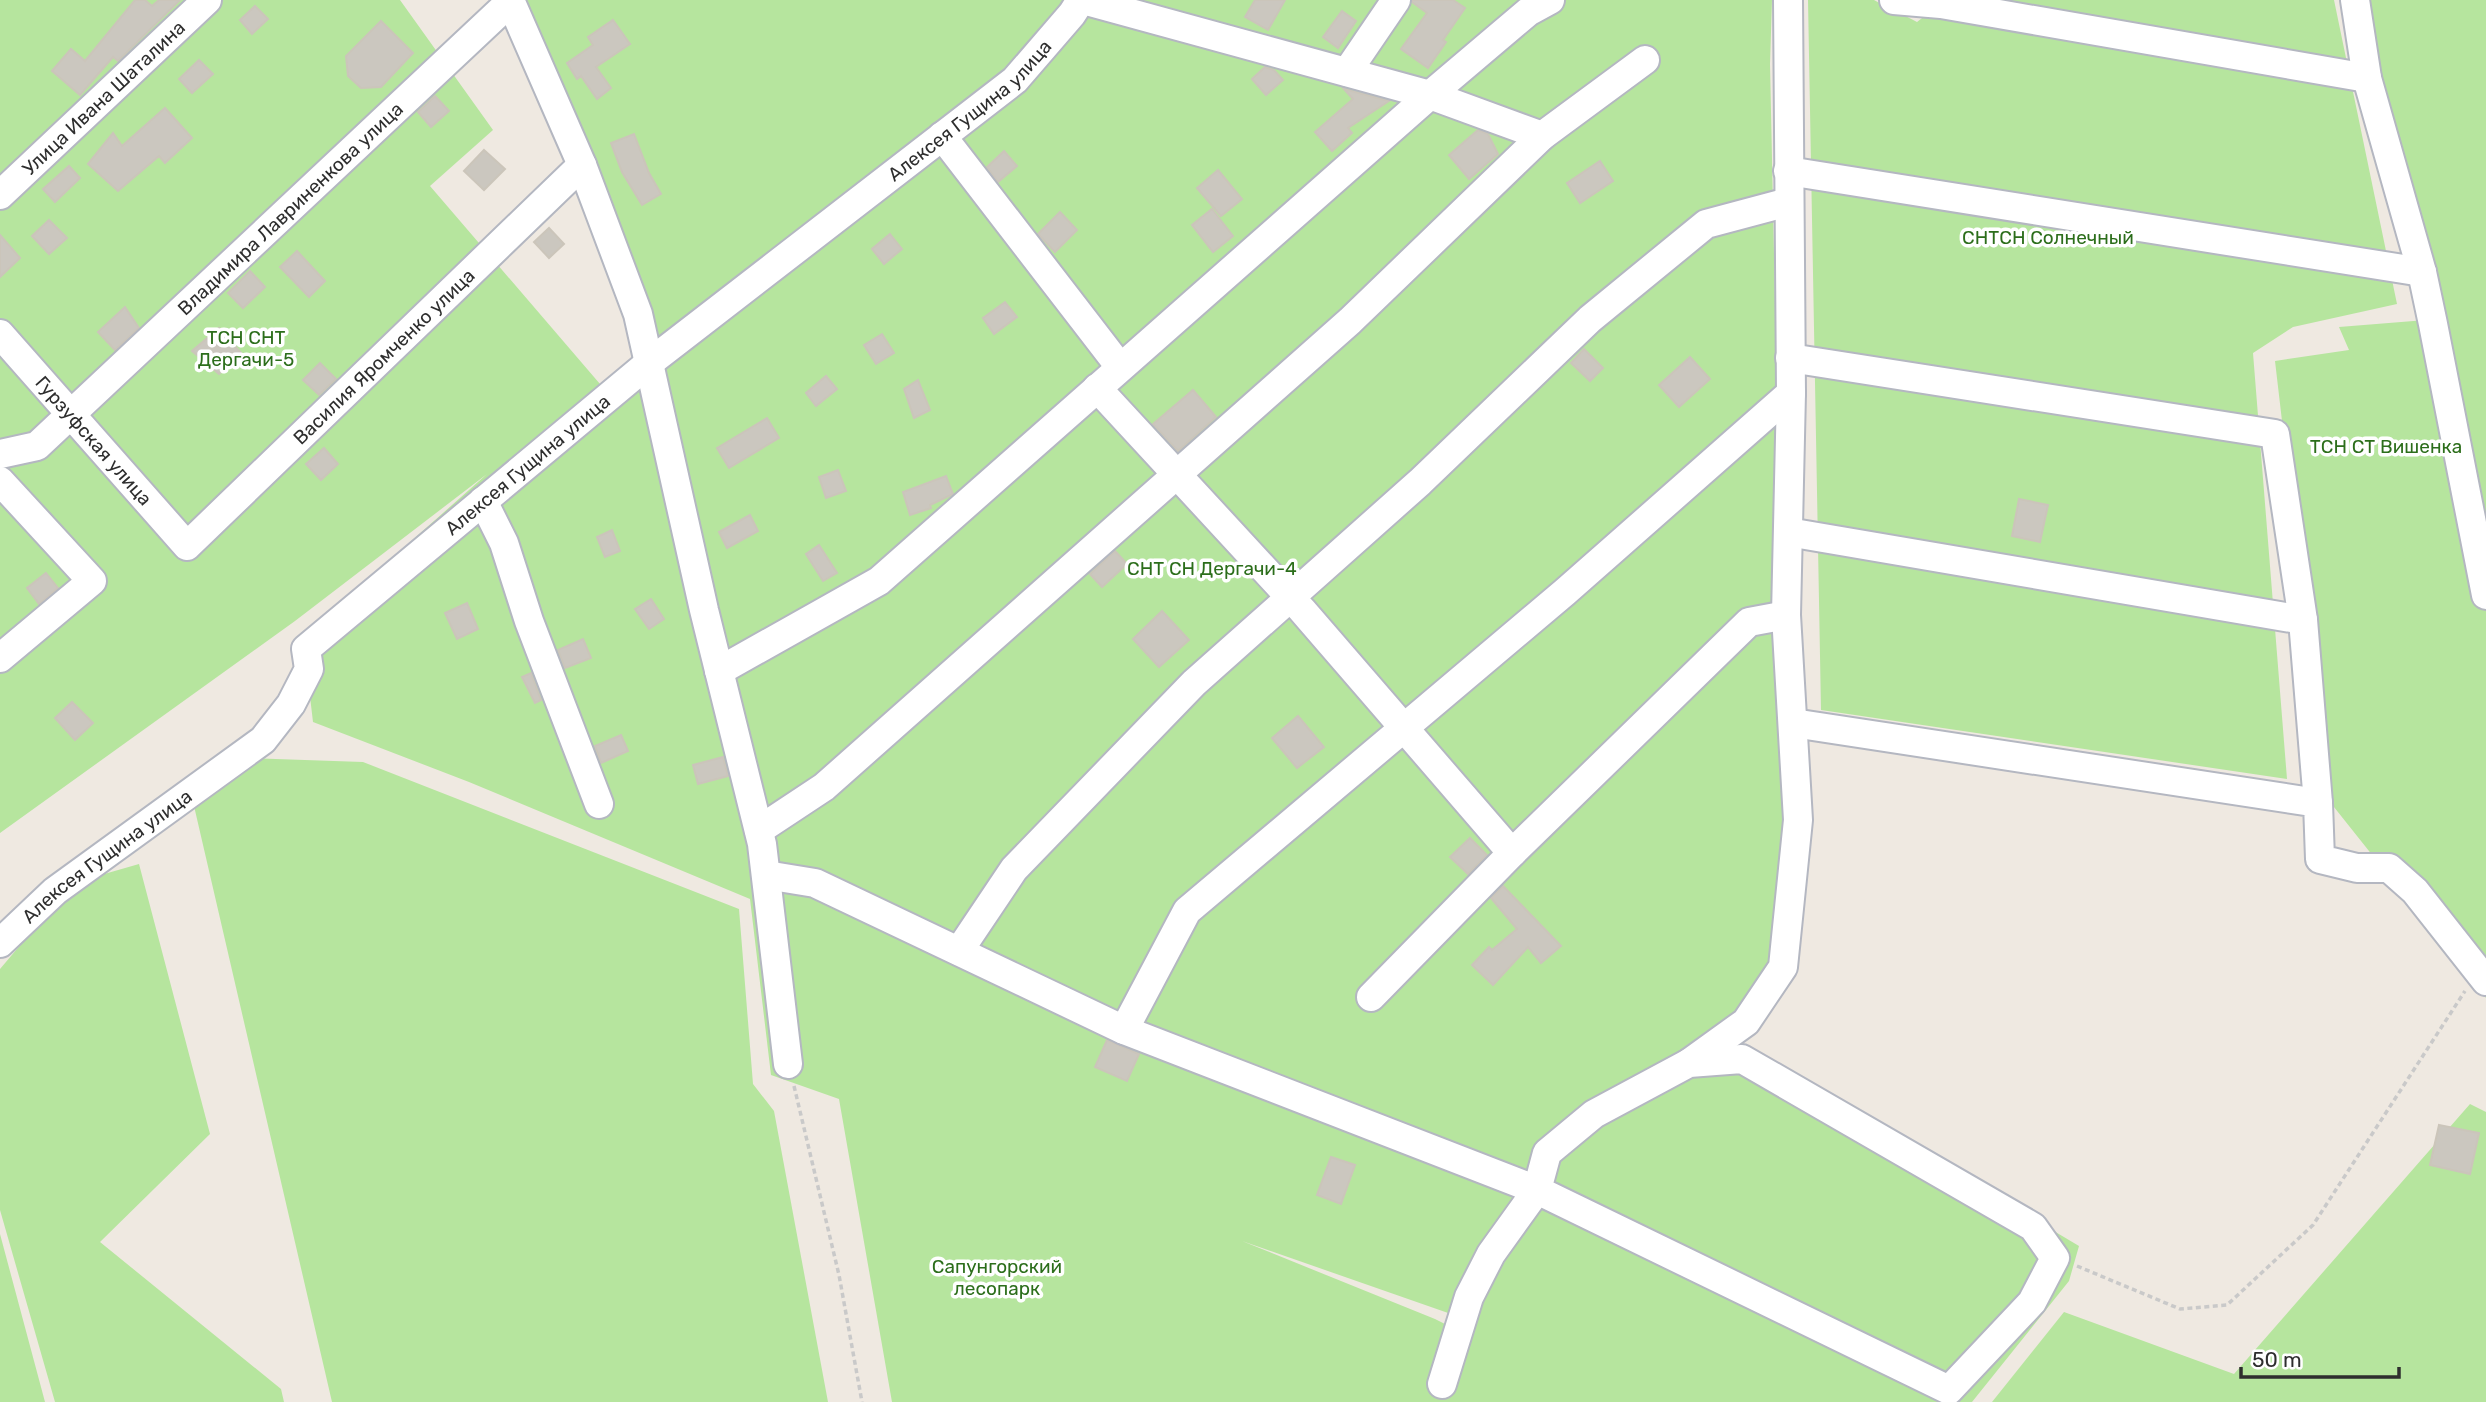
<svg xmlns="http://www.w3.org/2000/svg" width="2486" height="1402" viewBox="0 0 2486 1402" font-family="Rubik,sans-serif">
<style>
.green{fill:#b6e59e;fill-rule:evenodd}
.building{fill:#cbc7bf;stroke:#cbc5ba;stroke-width:2}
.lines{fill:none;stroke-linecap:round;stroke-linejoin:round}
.minor-casing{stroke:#b4b7c1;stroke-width:32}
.path{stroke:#c9c9c9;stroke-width:3.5;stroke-dasharray:5 3.5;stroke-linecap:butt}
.minor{stroke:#fff;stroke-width:28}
.labels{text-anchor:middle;stroke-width:7;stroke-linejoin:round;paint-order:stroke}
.street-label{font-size:19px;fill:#2e2e2e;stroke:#fff}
.park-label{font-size:19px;fill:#2c6e1b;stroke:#fff}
</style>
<rect width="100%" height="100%" fill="#efe9e1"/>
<path class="green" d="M 0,0 L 400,0 L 493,130 L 430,186 L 600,384 L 658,337 L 618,220 L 518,0 L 1772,0 L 1770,64 L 1786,821 L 1772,959 L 1743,1045 L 2079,1246 L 2069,1281 L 1972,1402 L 892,1402 L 839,1099 L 771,1075 L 750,899 L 469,782 L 313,722 L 303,637 L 487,474 L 295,621 L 0,833 ZM 1242,1241 L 1451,1314 L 1447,1325 L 1435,1319 Z
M 1808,0 L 1874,0 L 1883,5 L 1879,0 L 1903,0 L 1892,9 L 1917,22 L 1945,0 L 2334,0 L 2397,304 L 2293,327 L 2253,353 L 2287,779 L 1821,710 Z
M 2349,0 L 2486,0 L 2486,998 L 2326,797 L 2275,361 L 2349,350 L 2339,327 L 2426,320 Z
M 243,758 L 363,762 L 739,909 L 753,1084 L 774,1111 L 828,1402 L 332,1402 L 194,806 Z
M 139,864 L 210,1134 L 100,1242 L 281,1389 L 284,1402 L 55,1402 L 0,1210 L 0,969 L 73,883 Z
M 2470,1104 L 2486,1112 L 2486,1402 L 1992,1402 L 2064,1312 L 2234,1374 Z
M 0,1234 L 45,1402 L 0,1402 Z"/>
<path class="building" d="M 135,0 L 145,0 L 152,6 L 159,0 L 180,0 L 118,61 L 113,57 L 80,95 L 52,71 L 71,49 L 85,61 Z
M 1255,0 L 1285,0 L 1268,30 L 1245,17 Z
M 1412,0 L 1453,0 L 1465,8 L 1443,40 L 1446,42 L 1428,68 L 1401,49 L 1427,13 L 1412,2 Z
M 255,6 L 268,19 L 252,34 L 240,20 Z
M 1342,11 L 1356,21 L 1338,48 L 1323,37 Z
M 613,20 L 630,44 L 596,67 L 611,88 L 597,99 L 581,76 L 577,79 L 567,63 L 593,45 L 588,37 Z
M 381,21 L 413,53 L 381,87 L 361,88 L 348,76 L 346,56 Z
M 199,60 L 213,74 L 192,93 L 179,79 Z
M 1265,67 L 1274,70 L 1283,80 L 1266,95 L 1252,79 Z
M 1344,89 L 1389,101 L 1348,128 L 1352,133 L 1332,151 L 1315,132 L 1353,99 Z
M 435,96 L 449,111 L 431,127 L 418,112 Z
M 165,108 L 192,138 L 165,163 L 159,156 L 118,191 L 88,164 L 113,133 L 122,146 Z
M 1478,130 L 1488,134 L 1498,154 L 1469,179 L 1449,155 Z
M 634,134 L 649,173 L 661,194 L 642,205 L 622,172 L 611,143 Z
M 484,150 L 505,169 L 484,190 L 464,171 Z
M 1004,151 L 1017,166 L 998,182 L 987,167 Z
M 1600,161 L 1613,181 L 1580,203 L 1567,183 Z
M 69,166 L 80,178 L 55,202 L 43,189 Z
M 1218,170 L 1242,199 L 1221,216 L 1197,188 Z
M 1212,209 L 1233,236 L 1213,252 L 1192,225 Z
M 1060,212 L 1077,230 L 1055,252 L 1038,234 Z
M 49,220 L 67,238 L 49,254 L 32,236 Z
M 549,228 L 564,244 L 549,258 L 534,242 Z
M 890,234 L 902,249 L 884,264 L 872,249 Z
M 0,235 L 20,258 L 0,277 Z
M 297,251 L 325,281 L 309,297 L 280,267 Z
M 250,271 L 265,287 L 243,308 L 228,293 Z
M 1005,302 L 1017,317 L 994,334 L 983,318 Z
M 125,307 L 139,328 L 115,350 L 98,332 Z
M 219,328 L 242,354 L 219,374 L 192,351 Z
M 882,334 L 894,353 L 876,364 L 864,345 Z
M 1584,349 L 1603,368 L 1590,381 L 1571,363 Z
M 1690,357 L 1710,379 L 1679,407 L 1659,385 Z
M 320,363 L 336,379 L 319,395 L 303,380 Z
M 826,376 L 837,389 L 816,406 L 806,393 Z
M 918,380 L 930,410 L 914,418 L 904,389 Z
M 1193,390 L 1216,417 L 1178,451 L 1153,424 Z
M 767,418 L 779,438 L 729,468 L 717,448 Z
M 324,448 L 338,464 L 321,480 L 306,464 Z
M 838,470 L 846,491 L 826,498 L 819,477 Z
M 946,476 L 953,494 L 930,505 L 931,508 L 910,515 L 903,492 Z
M 2019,499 L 2048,505 L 2040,542 L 2012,536 Z
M 750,515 L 758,531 L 727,548 L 719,532 Z
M 612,530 L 620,551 L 605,557 L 597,537 Z
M 819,545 L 837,573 L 823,581 L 806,554 Z
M 1115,551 L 1127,564 L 1102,587 L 1090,574 Z
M 46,573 L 58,588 L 39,604 L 27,588 Z
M 651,599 L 664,619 L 649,629 L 635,609 Z
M 467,603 L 478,629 L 457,639 L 445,613 Z
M 1162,611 L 1189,640 L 1159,667 L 1133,639 Z
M 583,639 L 591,658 L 565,668 L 558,650 Z
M 531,673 L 541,700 L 535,703 L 522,677 Z
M 72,702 L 93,723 L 75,740 L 55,718 Z
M 1298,716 L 1324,747 L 1297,768 L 1272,738 Z
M 621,735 L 628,751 L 601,763 L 595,746 Z
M 723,757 L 728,776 L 698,784 L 693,765 Z
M 1470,838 L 1487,855 L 1468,874 L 1450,857 Z
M 1503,886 L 1561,946 L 1541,963 L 1528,947 L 1493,985 L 1472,965 L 1489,947 L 1492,950 L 1517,929 L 1491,898 Z
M 1107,1040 L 1139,1054 L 1127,1081 L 1095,1067 Z
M 2439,1125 L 2479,1133 L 2470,1174 L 2430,1165 Z
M 1331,1157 L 1355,1165 L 1341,1204 L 1317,1195 Z"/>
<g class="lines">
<defs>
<g id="minor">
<path d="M 510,0 L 582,165 L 638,314 L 704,610 L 762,844 L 788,1064"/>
<path d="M 1083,0 L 1430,95 L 1542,136"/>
<path d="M 1894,0 L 1941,4 L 2367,78"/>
<path d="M 2355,0 L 2367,78 L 2422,272 L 2433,324 L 2486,595"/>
<path d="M 1347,72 L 1396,0"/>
<path d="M 942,136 L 1120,367"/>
<path d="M 1788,171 L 2422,272"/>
<path id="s1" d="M 0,195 L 207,0"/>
<path id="s2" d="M 0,334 L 187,546 L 582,165"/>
<path d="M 1790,358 L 2275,434 L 2303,620 L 2318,803"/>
<path d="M 1097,388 L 1302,610 L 1512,853"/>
<path id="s3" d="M 0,454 L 37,446 L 510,2"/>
<path d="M 0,481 L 92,581 L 0,658"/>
<path d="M 483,501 L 504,543 L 529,621 L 599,804"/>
<path d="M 1788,532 L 2303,620"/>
<path d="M 719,671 L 879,581 L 1430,95 L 1528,12 L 1550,0"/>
<path d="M 1793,723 L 2318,803 L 2320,859 L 2357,868 L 2389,868 L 2415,891 L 2486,981"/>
<path d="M 759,830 L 824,787 L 1350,321 L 1542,136 L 1645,60"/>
<path d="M 766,875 L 815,883 L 1124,1030 L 1537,1190 L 1949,1390 L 2032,1302 L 2055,1258 L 2033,1227 L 1742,1059 L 1689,1063 L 1594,1114 L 1547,1153 L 1537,1190 L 1491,1254 L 1469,1297 L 1442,1384"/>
<path id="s4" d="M 0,943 L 55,891 L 263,740 L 291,704 L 309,669 L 306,649 L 649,363 L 1015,80 L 1072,14 L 1081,0"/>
<path d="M 959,951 L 1014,869 L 1194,683 L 1420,482 L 1590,319 L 1706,224 L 1788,202"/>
<path d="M 1371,997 L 1512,853 L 1749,622 L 1786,615"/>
<path d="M 1124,1030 L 1187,911 L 1565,592 L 1791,393"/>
<path d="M 1689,1063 L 1746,1022 L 1783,967 L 1798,820 L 1786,615 L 1791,393 L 1788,0"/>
</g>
</defs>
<use href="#minor" class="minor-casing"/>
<path class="path" d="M 794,1086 L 839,1275 L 862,1402
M 2077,1266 L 2180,1309 L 2227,1305 L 2313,1225 L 2465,991"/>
<use href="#minor" class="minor"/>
</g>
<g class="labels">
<g class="street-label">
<text dy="7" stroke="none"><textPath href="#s1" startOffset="142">Улица Ивана Шаталина</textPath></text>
<text dy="7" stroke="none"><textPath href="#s4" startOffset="1293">Алексея Гущина улица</textPath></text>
<text dy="7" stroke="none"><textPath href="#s3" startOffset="385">Владимира Лавриненкова улица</textPath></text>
<text dy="7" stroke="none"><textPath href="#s2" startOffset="556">Василия Яромченко улица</textPath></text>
<text dy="7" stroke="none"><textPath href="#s2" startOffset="142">Гурзуфская улица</textPath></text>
<text dy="7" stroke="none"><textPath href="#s4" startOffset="726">Алексея Гущина улица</textPath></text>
<text dy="7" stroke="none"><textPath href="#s4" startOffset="138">Алексея Гущина улица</textPath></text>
</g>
<g class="park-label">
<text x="2048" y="244">СНТСН Солнечный</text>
<text x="246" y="344">ТСН СНТ<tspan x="246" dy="22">Дергачи-5</tspan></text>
<text x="2386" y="453">ТСН СТ Вишенка</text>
<text x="1212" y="575">СНТ СН Дергачи-4</text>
<text x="997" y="1273">Сапунгорский<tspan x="997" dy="22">лесопарк</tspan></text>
</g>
</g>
<path d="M2241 1367v10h158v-10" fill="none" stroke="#2e2e2e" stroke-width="3.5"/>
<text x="2252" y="1367" font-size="21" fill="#2e2e2e" stroke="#ffffff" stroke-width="5" paint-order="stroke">50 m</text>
</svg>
